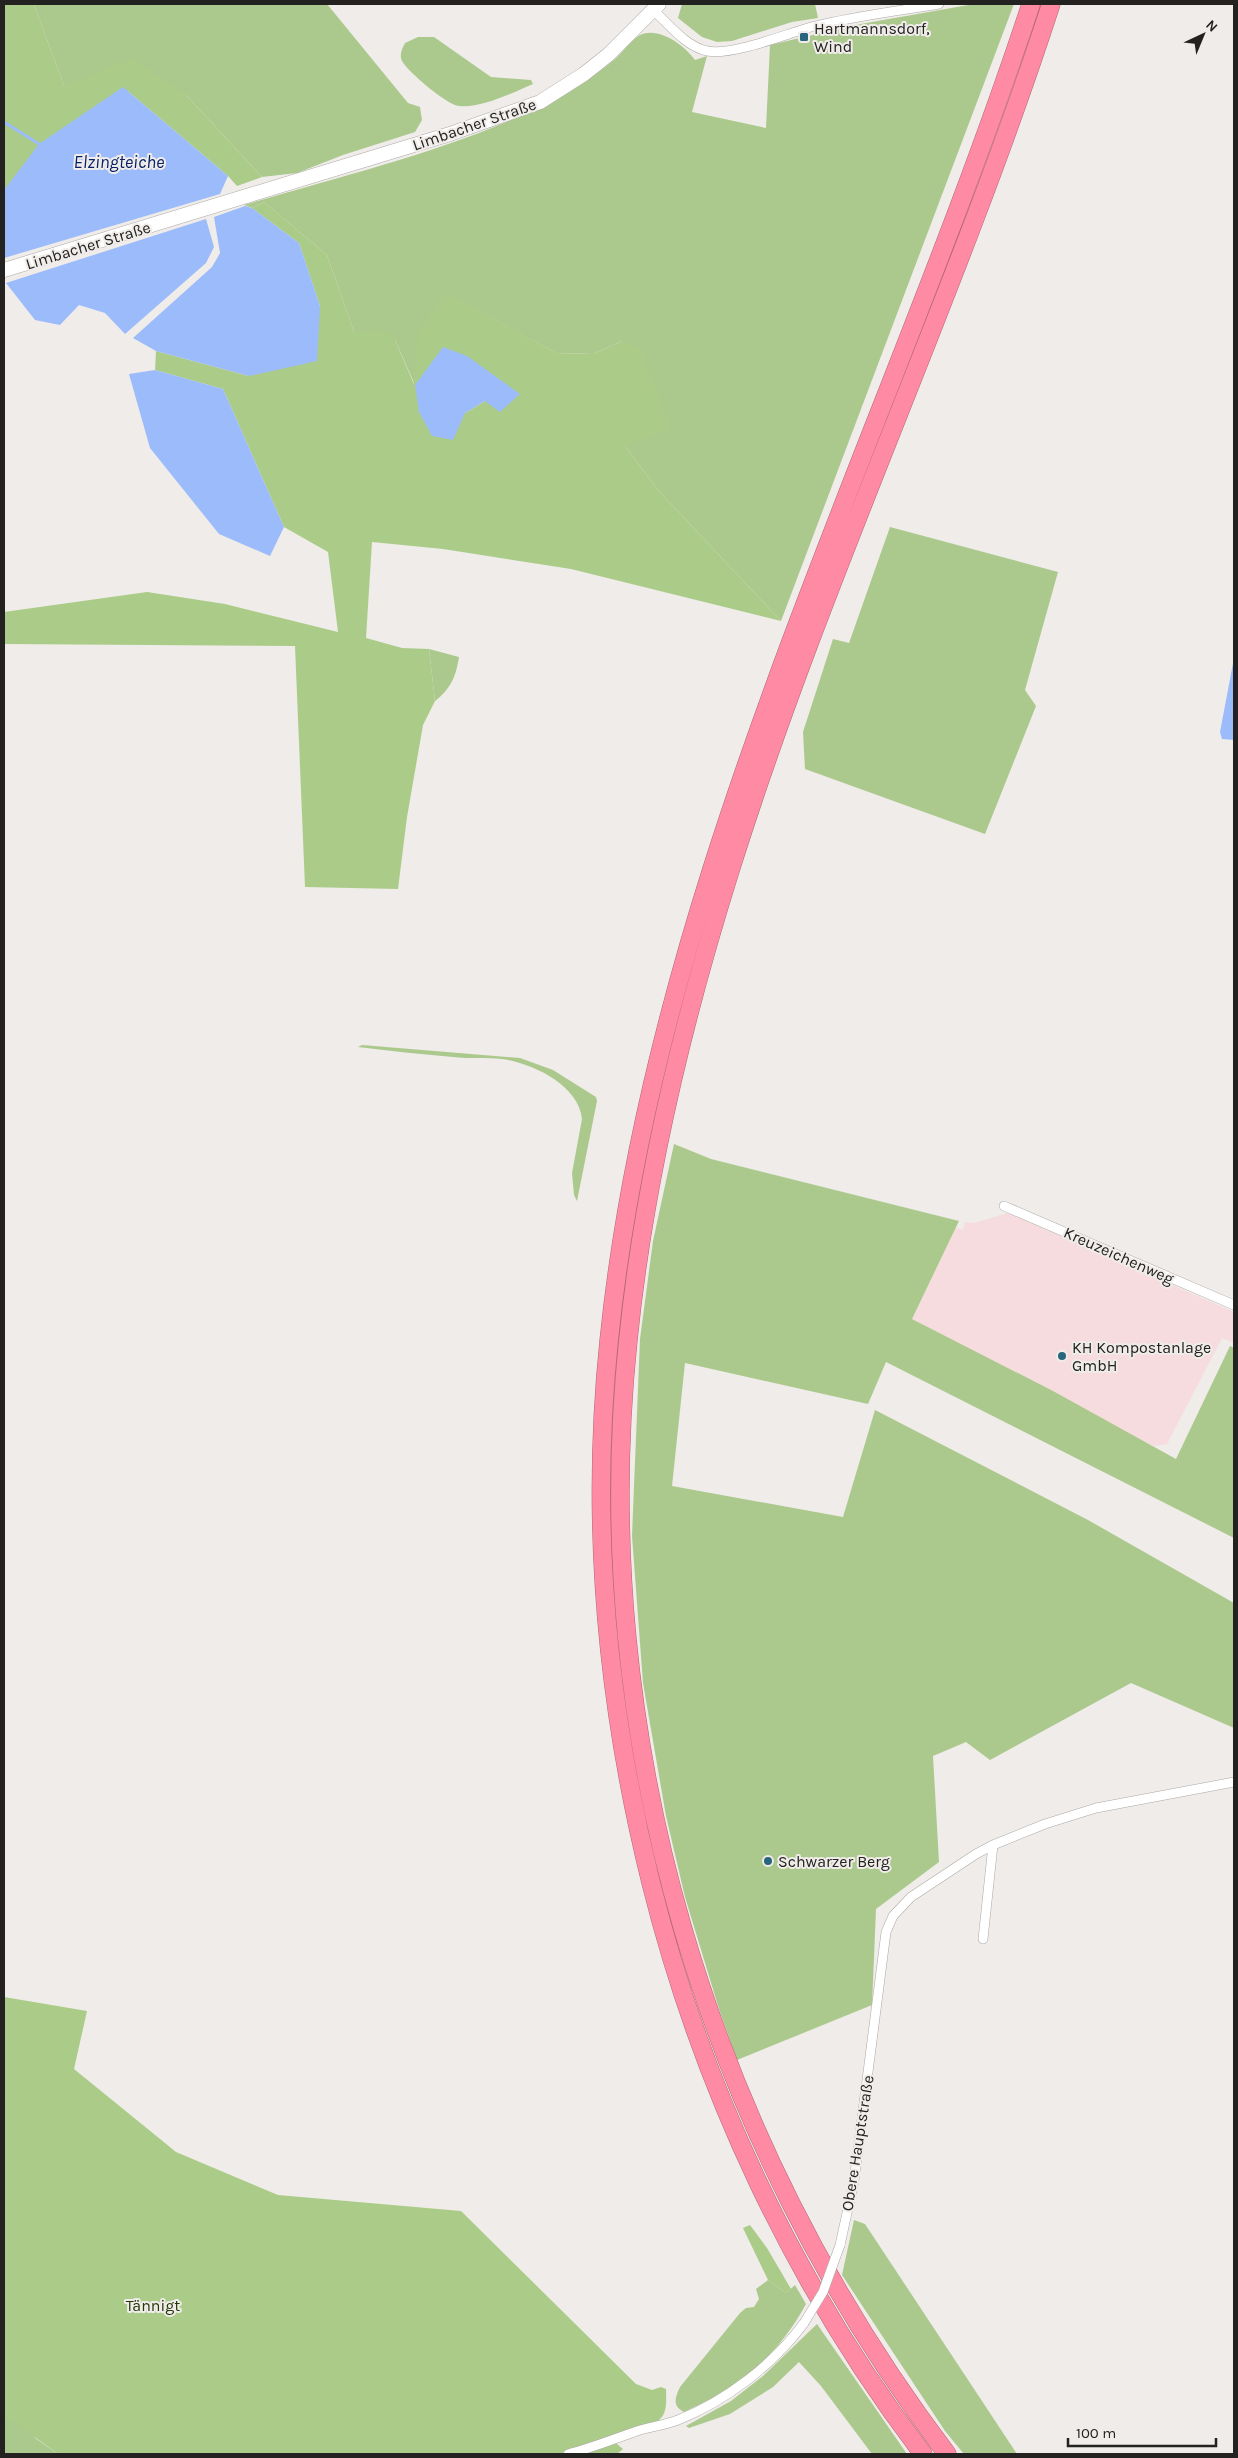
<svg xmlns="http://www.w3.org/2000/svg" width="1238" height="2458" viewBox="0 0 1238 2458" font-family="Karla,sans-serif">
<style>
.commercial{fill:#f6dbdf}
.green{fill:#acc98d}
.forest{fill:#abcc88;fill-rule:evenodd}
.water{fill:#9cbbfb}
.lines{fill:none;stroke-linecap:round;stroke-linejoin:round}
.stream{stroke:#9cbbfb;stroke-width:3}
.minor-casing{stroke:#aca9a6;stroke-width:10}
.secondary-casing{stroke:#aca9a6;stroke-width:15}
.motorway-casing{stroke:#b16676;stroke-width:19}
.minor{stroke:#fff;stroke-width:9}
.secondary{stroke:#fff;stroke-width:14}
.motorway{stroke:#fe8ba3;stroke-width:18}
.minor-bridge-casing{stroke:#aca9a6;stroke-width:10;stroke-linecap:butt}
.minor-bridge{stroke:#fff;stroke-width:9}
.poi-dot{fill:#29657c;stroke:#efece9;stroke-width:2}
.labels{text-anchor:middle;stroke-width:4;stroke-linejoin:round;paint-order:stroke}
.poi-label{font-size:16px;fill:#232221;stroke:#efece9;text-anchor:start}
.street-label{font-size:16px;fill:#232221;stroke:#efece9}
.park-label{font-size:16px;fill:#233705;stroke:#efece9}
.water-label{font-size:18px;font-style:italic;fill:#072167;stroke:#efece9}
</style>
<rect width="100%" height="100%" fill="#efece9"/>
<path class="commercial" d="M 1008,1213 L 1234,1312 L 1234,1343 L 1222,1338 L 1167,1444 L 1153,1446 L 912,1319 L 956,1228 L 963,1230 L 965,1222 L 974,1223 Z"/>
<path class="green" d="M 34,4 L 327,4 L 408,103 L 420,107 L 422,120 L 415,132 L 343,155 L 297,173 L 262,177 L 186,95 L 64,86 Z
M 682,4 L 815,4 L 818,18 L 792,22 L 732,41 L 717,42 L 702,37 L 678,18 Z
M 974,4 L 1014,4 L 781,621 L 658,490 L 625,446 L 622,341 L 593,354 L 556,353 L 446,294 L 415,385 L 395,340 L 354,332 L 327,255 L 264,202 L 252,208 L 244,205 C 344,175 448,151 542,106 C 569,93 593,78 615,59 C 623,52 631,40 640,35 C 659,26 685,46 695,60 L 707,56 L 692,112 L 766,128 L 770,45 L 855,25 Z
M 418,37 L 434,37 L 491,77 L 531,80 L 533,84 C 515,92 479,109 459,106 C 447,105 408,72 402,61 C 399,55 402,49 405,43 Z
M 890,527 L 1058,572 L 1025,690 L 1036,706 L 985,834 L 805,769 L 803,732 L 833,639 L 849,643 Z
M 429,649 L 459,657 C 456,676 451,689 435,701 Z
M 362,1045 L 520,1058 L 553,1070 L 596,1097 L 597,1101 L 577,1201 L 574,1195 L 572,1173 L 582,1119 C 579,1085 532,1063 502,1059 C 486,1057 469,1059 453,1057 C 421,1054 389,1051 358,1047 Z
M 674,1144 L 711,1159 L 959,1221 L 912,1319 L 1053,1391 L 1176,1459 L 1230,1346 L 1234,1348 L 1234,1538 L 886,1362 L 868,1404 L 685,1363 L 672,1486 L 843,1517 L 875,1410 L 1088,1520 L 1234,1603 L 1234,1728 L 1131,1683 L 990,1760 L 966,1742 L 933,1756 L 939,1862 L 876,1909 L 872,2005 L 737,2060 L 719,2009 L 685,1897 L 666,1816 L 643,1683 L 632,1536 L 640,1339 L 653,1241 Z
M 854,2220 L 865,2224 L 1017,2454 L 964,2454 L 945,2431 L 842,2275 Z
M 768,2280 L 786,2293 L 795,2285 L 806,2304 C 777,2357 739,2388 684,2412 C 672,2406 675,2398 680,2387 L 740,2313 L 746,2308 L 754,2307 L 759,2299 L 756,2289 Z
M 817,2324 L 907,2454 L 872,2454 L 821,2386 L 799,2362 L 773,2387 L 730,2414 L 689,2428 L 686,2426 L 731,2401 L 763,2376 Z
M 4,2344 L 35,2438 L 58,2454 L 4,2454 Z"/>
<path class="forest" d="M 4,4 L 34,4 L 64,86 L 132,59 L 186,95 L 262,177 L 237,186 L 228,176 L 123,87 L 4,190 Z
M 264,202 L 327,255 L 354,332 L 385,331 L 395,340 L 414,384 L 418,332 L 446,293 L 556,353 L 593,354 L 622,341 L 640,348 L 670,428 L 625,446 L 658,490 L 781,621 L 571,569 L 443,549 L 372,542 L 366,638 L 402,648 L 429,649 L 435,701 L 423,725 L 407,817 L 398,889 L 305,887 L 295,646 L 4,644 L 4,612 L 147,592 L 225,604 L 338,632 L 328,552 L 284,527 L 223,389 L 155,370 L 156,351 L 249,376 L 320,306 L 299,243 L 252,208 ZM 467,356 L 485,401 L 465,413 Z
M 4,1997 L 87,2011 L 74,2069 L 176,2152 L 278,2195 L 461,2211 L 636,2384 L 652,2390 L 661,2387 L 666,2389 C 666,2403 668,2413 657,2422 L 611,2439 L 623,2449 L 617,2454 L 58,2454 L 4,2415 Z
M 750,2225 L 767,2248 L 791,2289 L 786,2293 L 768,2280 L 743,2228 Z"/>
<path class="water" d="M 123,87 L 228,176 L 220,194 L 4,258 L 4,190 L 39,144 Z
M 245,206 L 252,208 L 299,243 L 320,306 L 317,361 L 249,376 L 156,351 L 133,338 L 212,267 L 220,253 L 214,217 Z
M 206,219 L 214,247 L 206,263 L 125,334 L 105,313 L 79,305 L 60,325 L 35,320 L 6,283 Z
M 443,347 L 467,356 L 520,394 L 500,412 L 485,401 L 465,413 L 453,440 L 432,436 L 419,412 L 415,385 Z
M 155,370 L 223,389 L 284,527 L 270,556 L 219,534 L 150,448 L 129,374 Z
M 1234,658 L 1234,740 L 1222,739 L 1220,732 Z"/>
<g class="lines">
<path class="stream" d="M 4,122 L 39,144"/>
<defs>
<path id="minor" d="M 653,10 C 669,24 685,46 707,51 C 734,56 787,33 815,26 C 856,16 898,11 939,4
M 1004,1206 L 1234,1305
M 983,1939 L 993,1845
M 840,2245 L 854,2181 L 886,1932 L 893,1916 L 911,1897 L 976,1854 L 993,1845 L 1045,1824 L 1096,1808 L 1234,1782
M 568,2454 C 592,2448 614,2439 637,2431 C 650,2427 665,2425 678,2420 C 726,2401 773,2365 804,2323"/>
<path id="secondary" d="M 4,270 L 450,134 L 540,102 L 584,74 L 608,55 L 659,4"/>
<path id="motorway" d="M 923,2454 C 795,2286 702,2088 651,1883 C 607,1706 590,1521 609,1340 C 656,874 886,444 1031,4
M 947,2454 C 708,2139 587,1736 628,1341 C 644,1181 682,1024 730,871 C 822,577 956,297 1051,4"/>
</defs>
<use href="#minor" class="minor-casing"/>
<use href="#secondary" class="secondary-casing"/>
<use href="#motorway" class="motorway-casing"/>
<use href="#minor" class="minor"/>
<use href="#secondary" class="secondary"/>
<use href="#motorway" class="motorway"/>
<defs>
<path id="minor-bridge" d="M 804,2323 L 823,2292 L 840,2245"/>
</defs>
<use href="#minor-bridge" class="minor-bridge-casing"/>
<use href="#minor-bridge" class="minor-bridge"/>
</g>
<g class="poi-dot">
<rect x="799" y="32" width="10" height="10" rx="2.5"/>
<circle cx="1062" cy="1356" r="5"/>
<circle cx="768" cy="1861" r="5"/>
</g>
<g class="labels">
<g class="poi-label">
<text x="814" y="34">Hartmannsdorf,<tspan x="814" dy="18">Wind</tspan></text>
<text x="1072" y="1353">KH Kompostanlage<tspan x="1072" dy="18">GmbH</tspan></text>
<text x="778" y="1867">Schwarzer Berg</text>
</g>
<g class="street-label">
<text transform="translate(474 124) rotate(-19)" y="6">Limbacher Straße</text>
<text transform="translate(88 245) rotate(-17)" y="6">Limbacher Straße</text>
<text transform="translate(1119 1255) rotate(24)" y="6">Kreuzeichenweg</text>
<text transform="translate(857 2143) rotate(-81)" y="6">Obere Hauptstraße</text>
</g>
<g class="park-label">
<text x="153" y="2311">Tännigt</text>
</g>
<g class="water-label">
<text x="119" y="168">Elzingteiche</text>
</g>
</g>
<rect width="1238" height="2458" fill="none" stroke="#232221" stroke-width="10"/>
<g transform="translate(1203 35) rotate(44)" stroke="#efece9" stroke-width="4" paint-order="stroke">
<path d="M0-4L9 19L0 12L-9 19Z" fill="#232221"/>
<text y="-8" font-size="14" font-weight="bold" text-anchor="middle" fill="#232221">N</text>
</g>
<path d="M1068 2438v8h148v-8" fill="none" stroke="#232221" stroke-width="2.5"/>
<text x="1076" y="2438" font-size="15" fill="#232221" stroke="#efece9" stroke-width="4" paint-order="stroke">100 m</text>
</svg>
